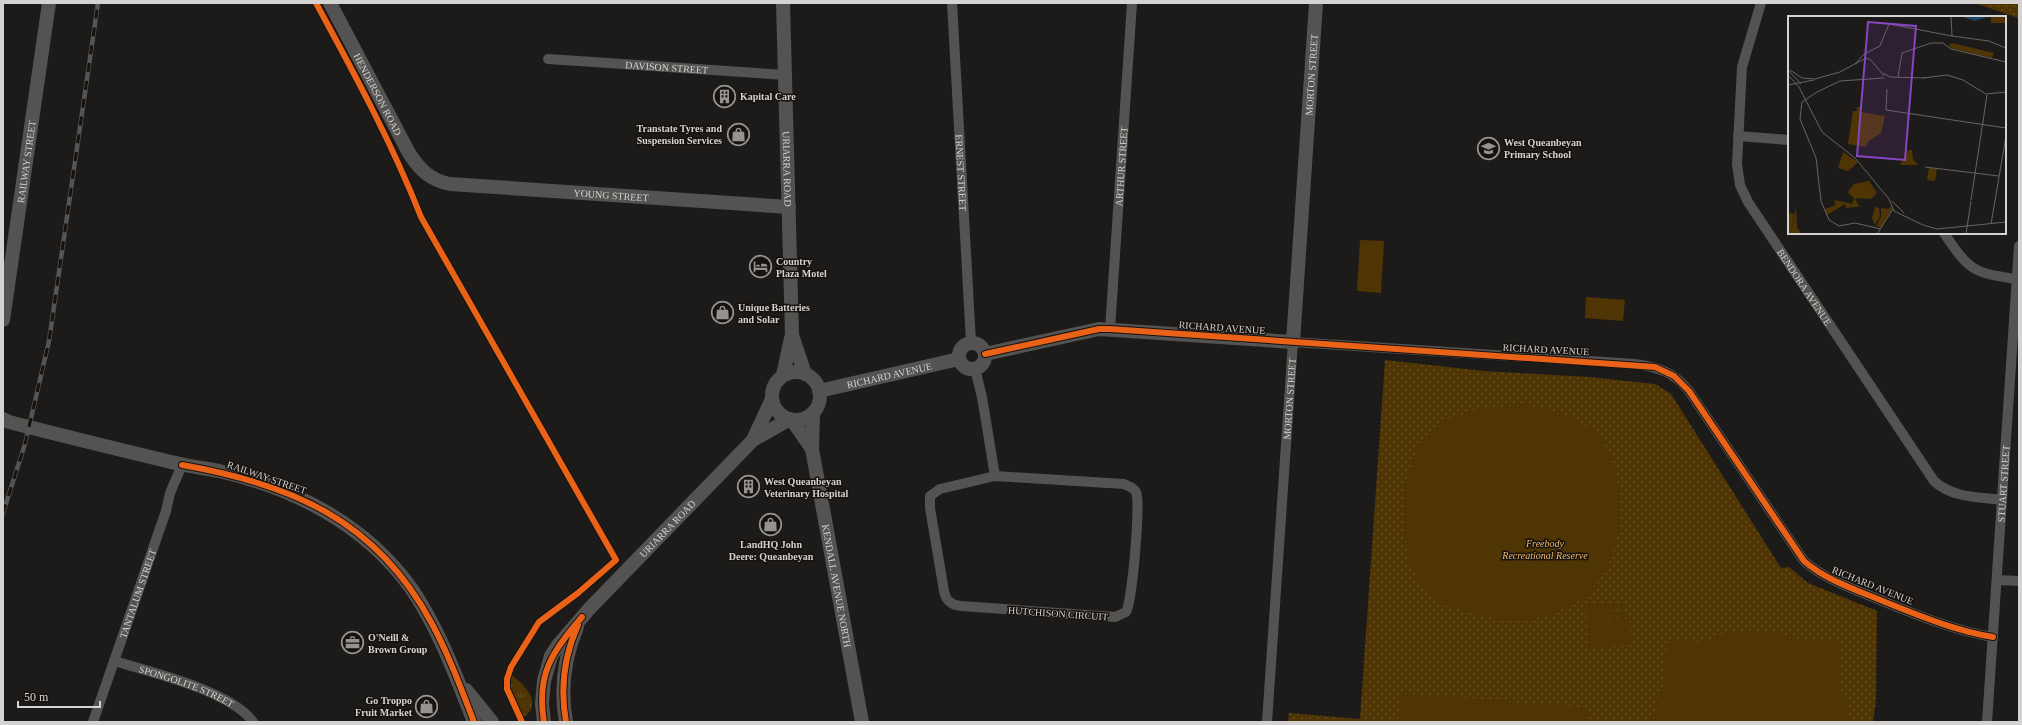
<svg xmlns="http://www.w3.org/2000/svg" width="2022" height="725" viewBox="0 0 2022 725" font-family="'Times New Roman',serif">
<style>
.grass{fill:url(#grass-tufts)}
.park{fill:url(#park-dots)}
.pitch{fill:#4f3503}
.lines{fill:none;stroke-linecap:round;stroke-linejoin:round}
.street{stroke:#545351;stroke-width:10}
.secondary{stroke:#545351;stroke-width:14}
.rail-casing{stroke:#565554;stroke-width:4.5}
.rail{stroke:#15120f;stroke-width:3;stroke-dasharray:9;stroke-linecap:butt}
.cycleway-casing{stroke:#15120f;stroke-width:8}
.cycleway{stroke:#ea6118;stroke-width:6}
.labels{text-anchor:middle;stroke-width:3;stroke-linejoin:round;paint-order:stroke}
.street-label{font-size:10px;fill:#d5d3d1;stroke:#15120f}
.poi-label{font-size:10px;font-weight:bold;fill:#d5d3d1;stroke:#15120f;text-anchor:start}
.park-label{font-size:10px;font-style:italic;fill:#efba6c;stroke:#15120f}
.inset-road{fill:none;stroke:#676563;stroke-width:1}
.view{fill:#8845c2;fill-opacity:0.15;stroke:#8845c2;stroke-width:2}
.inset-edge{fill:none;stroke:#d5d3d1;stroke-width:2}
</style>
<defs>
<pattern id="grass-tufts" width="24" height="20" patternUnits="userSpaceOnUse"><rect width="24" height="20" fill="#4f3503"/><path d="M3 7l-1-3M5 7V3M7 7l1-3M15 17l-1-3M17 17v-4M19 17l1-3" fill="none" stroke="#675127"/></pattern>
<pattern id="park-dots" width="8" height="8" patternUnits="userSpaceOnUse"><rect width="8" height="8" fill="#4f3503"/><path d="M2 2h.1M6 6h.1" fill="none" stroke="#675127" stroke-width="1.8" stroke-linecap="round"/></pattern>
</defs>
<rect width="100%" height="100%" fill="#1d1b19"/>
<path class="grass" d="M 511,674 C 524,685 544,703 523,718 L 510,692 Z"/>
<path class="park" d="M 1975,3 L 2019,3 L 2019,17 L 2018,18 Z
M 1385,360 L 1484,371 L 1589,377 L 1655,384 L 1671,394 L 1781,568 L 1789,567 L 1808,583 L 1877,611 L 1876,700 L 1873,722 L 1288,722 L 1289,713 L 1360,719 Z"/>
<path class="pitch" d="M 1360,240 L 1384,241 L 1381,293 L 1357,291 Z
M 1586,297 L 1625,300 L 1623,321 L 1585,318 Z
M 1529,405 L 1570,417 L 1600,435 L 1616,468 L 1620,496 L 1619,530 L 1609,565 L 1587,597 L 1547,617 L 1509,621 L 1477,615 L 1447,606 L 1423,589 L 1408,561 L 1404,527 L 1405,483 L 1420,442 L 1442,421 L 1484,407 Z
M 1629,604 L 1629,609 L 1586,611 L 1586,605 Z
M 1629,612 L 1629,617 L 1587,619 L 1586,613 Z
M 1630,619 L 1630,624 L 1587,626 L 1587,620 Z
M 1630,625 L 1630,631 L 1587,633 L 1587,627 Z
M 1748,630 L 1774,632 L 1791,638 L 1841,641 L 1839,683 L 1846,701 L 1850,722 L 1653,722 L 1657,701 L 1664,683 L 1667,640 L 1703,643 L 1723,634 Z
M 1630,633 L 1631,645 L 1588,647 L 1587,641 L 1630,639 L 1587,640 L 1587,634 Z
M 1400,693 L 1589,708 L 1588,722 L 1398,722 Z"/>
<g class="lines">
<g class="street">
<path id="s1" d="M 952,3 L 971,342"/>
<path id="s2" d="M 1761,3 L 1742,67 L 1737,164 L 1740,185 L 1748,202 L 1934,481 C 1952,498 1979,497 2002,500"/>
<path id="s3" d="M 548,59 L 786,75"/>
<path d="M 1738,136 L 1789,140"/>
<path d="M 1944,233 C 1969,270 1972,273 2017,279"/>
<path id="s4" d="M 1110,329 L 1132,3"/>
<path d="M 975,369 L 982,397 L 995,476"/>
<path d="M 995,476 L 1124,484 C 1128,486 1134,488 1136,492 C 1141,502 1132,603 1126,612 L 1115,617 L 961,606 C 951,605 946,601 944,591 L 930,508 L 930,496 L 940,489 Z"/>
<path d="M 1997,580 L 2019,581"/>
<path id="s5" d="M 114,661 C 151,672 231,691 253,722"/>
<path id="s6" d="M 93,722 L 166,511 L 170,493 L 182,465"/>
<path id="s7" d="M 1267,722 L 1293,342 L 1635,364 C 1658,367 1674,372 1689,391 L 1804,561 C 1827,581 1857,590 1885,602 C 1920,616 1956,631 1993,637"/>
<path id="s8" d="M 1987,722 L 2019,246"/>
</g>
<g class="secondary">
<path id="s9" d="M 330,3 L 409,153 C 420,170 430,180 450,184 L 789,207"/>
<path id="s10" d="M 783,3 L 792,334 L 783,375"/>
<path id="s11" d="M 3,320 L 49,3"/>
<path d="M 792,335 L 805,374"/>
<circle cx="972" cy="356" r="13"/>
<path id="s12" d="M 985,354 L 1099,329 L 1293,342 L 1316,3"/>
<circle cx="796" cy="396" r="24"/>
<path id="s13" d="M 819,391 L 959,359"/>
<path id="s14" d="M 813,413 L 812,449 L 862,722"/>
<path d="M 3,419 L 9,422 C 63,436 117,449 171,462 C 187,466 203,468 219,471 C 294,488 365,524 411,588 C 439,629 456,676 474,722"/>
<path d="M 792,420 L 812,449"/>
<path d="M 753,440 L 772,399"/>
<path d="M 466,690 L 492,722"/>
<path id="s15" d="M 544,722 L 542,704 L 544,681 L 551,656 L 559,644 L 590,608 L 753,440 L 790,419"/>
<path d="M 566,722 C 560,689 564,658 577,627"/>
</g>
<defs>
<path id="rail" d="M 3,513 L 25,444 L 49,341 L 98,3"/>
</defs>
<use href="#rail" class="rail-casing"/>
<use href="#rail" class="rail"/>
<defs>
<path id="cycleway" d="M 316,3 C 354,73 392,143 421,217 L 616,560 L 578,593 L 539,622 L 511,667 L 507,679 L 507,689 L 522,722
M 985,354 L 1099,329 L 1110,329 L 1655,367 L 1674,376 L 1689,391 L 1804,561 C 1827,581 1857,590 1885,602 C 1920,616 1956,631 1993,637
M 182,465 C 291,484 376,520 431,622 C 448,653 461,688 474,722
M 544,722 C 536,674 552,652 582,617
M 566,722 C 560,688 564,656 578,625"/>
</defs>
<use href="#cycleway" class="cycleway-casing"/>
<use href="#cycleway" class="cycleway"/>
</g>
<defs>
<symbol id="building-ring" viewBox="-11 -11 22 22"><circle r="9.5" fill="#15120f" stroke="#959391" stroke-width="1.5"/><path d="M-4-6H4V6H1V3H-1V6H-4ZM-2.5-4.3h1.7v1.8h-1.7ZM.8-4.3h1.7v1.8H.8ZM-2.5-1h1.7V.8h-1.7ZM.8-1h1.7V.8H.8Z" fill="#959391"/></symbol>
<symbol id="shop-ring" viewBox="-11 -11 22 22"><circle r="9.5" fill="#15120f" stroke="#959391" stroke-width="1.5"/><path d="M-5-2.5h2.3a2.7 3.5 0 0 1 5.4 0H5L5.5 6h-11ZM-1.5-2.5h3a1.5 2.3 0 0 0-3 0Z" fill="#959391"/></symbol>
<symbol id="school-ring" viewBox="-11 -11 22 22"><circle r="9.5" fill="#15120f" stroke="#959391" stroke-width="1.5"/><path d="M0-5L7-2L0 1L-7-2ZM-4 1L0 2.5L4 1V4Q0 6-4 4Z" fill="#959391"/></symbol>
<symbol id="hotel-ring" viewBox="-11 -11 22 22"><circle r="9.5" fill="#15120f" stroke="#959391" stroke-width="1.5"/><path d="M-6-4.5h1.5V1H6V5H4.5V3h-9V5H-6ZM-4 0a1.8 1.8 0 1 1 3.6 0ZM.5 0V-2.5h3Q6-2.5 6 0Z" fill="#959391"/></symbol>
<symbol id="office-ring" viewBox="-11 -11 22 22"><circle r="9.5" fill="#15120f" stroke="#959391" stroke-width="1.5"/><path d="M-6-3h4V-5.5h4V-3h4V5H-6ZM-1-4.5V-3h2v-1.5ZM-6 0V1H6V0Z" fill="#959391"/></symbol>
</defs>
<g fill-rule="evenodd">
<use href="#building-ring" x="712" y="84" width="25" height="25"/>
<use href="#shop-ring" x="726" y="122" width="25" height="25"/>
<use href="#school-ring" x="1476" y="136" width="25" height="25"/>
<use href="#hotel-ring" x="748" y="254" width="25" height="25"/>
<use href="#shop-ring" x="710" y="300" width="25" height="25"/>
<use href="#building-ring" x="736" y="474" width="25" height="25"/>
<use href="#shop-ring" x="758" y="512" width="25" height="25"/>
<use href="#office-ring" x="340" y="630" width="25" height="25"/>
<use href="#shop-ring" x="414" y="694" width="25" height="25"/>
</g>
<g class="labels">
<g class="street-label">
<text dy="4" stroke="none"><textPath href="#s3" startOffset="119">DAVISON STREET</textPath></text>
<text dy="4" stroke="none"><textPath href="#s12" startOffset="579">MORTON STREET</textPath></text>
<text dy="4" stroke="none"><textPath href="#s9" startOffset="103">HENDERSON ROAD</textPath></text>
<text dy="4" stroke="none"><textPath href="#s11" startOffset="160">RAILWAY STREET</textPath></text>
<text dy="4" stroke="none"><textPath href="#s4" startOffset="163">ARTHUR STREET</textPath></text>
<text dy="4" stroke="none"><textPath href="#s10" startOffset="166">URIARRA ROAD</textPath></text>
<text dy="4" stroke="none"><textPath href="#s1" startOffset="170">ERNEST STREET</textPath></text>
<text dy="4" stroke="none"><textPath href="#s9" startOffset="384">YOUNG STREET</textPath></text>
<text dy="4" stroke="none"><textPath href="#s2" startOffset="306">BENDORA AVENUE</textPath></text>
<text transform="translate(1222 327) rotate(4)" y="4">RICHARD AVENUE</text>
<text transform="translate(1546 349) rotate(3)" y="4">RICHARD AVENUE</text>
<text dy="4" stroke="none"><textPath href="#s13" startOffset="72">RICHARD AVENUE</textPath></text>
<text dy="4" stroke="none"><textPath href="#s7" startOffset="324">MORTON STREET</textPath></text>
<text transform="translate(267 477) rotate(19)" y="4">RAILWAY STREET</text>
<text dy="4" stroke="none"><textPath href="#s8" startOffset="239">STUART STREET</textPath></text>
<text dy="4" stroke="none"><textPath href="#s15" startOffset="240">URIARRA ROAD</textPath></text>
<text transform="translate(1873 585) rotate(22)" y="4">RICHARD AVENUE</text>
<text dy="4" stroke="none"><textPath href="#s14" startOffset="175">KENDALL AVENUE NORTH</textPath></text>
<text dy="4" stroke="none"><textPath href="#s6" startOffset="136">TANTALUM STREET</textPath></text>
<text transform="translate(1058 613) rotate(4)" y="4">HUTCHISON CIRCUIT</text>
<text dy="4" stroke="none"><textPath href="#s5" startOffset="77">SPONGOLITE STREET</textPath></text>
</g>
<g class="poi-label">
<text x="740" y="100">Kapital Care</text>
<text x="722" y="132" text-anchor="end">Transtate Tyres and<tspan x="722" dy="12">Suspension Services</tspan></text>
<text x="1504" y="146">West Queanbeyan<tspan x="1504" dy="12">Primary School</tspan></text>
<text x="776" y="265">Country<tspan x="776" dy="12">Plaza Motel</tspan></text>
<text x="738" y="311">Unique Batteries<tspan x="738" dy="12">and Solar</tspan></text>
<text x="764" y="485">West Queanbeyan<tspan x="764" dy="12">Veterinary Hospital</tspan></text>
<text x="771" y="548" text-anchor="middle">LandHQ John<tspan x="771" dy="12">Deere: Queanbeyan</tspan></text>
<text x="368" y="641">O'Neill &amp;<tspan x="368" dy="12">Brown Group</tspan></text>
<text x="412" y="704" text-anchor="end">Go Troppo<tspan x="412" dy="12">Fruit Market</tspan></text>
</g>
<g class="park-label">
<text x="1545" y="547">Freebody<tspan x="1545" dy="12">Recreational Reserve</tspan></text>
</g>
</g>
<g transform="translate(1788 16)">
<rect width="218" height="218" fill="#1d1b19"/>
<path d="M 55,136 L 70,146 L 60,155 L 50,152 ZM 102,190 L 104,193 L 93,211 L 88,210 L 93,201 L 93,192 L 101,193 ZM 87,191 L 91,192 L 92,200 L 87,209 L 84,202 Z" fill="#4f3503"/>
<path d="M 203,0 L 218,0 L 218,7 L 203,7 ZM 164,27 L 206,37 L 204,42 L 163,32 L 161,29 ZM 69,91 L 74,91 L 73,96 L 97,100 L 93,117 L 81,125 L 77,131 L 60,128 L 65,95 L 69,95 ZM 120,134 L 124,134 L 125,143 L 130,149 L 112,149 ZM 81,165 L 89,177 L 83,183 L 67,182 L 70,189 L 74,190 L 58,192 L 57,188 L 39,199 L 37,193 L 48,189 L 46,184 L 64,188 L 66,182 L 60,177 L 61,174 L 66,168 ZM 8,190 L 9,212 L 14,218 L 3,218 Z" fill="#4f3503"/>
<path d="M64.5 104a5.5 5.5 0 1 1 11 0a5.5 5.5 0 1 1-11 0ZM 88,100 L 93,106 L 90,113 L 79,111 L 76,114 L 76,111 L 80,111 L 81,101 ZM63 122a7 7 0 1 1 14 0a7 7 0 1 1-14 0ZM 141,152 L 149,153 L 147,165 L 139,164 ZM 0,196 L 6,198 L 3,218 L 0,218 Z" fill="#4f3503"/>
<path d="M 172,0 L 181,1 L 202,0 L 187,5 Z" fill="#1c4569"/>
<path class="inset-road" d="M 164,20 L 201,25 L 218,32M 67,48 L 76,38 L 92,30 L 101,8 L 164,20 L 163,0M 0,54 L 13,68M 2,54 L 14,62 L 27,63 L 52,56 L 78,42 L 83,44 L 96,60M 95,57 L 102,61 L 137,62M 0,59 L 11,71 L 34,116 L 67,142 L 101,183 L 106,195 L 135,209 L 149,213 L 218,206M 110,61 L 114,37 L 143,27 L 155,27 L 163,33 L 218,46M 135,62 L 159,59 L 175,64 L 198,78 L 218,76M 0,69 L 26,64M 99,73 L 98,94 L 218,112M 137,151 L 211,160M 183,184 L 199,79M 104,185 L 116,197M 203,208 L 218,120M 93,213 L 67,207 L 51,210 L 41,204 L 33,185 L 28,142 L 12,103 L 14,86 L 29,76 L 52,65 L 96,62M 89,218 L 105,193M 178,218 L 183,185"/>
<path class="view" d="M 80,6 L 128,10 L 117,144 L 69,140 Z"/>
<rect width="218" height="218" class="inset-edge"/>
</g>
<rect width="2022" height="725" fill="none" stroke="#d5d3d1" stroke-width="8"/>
<path d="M18 701v6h82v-6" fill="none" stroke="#d5d3d1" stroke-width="2"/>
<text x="24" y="701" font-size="12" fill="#d5d3d1" stroke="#15120f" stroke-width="3" paint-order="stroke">50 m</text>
</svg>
